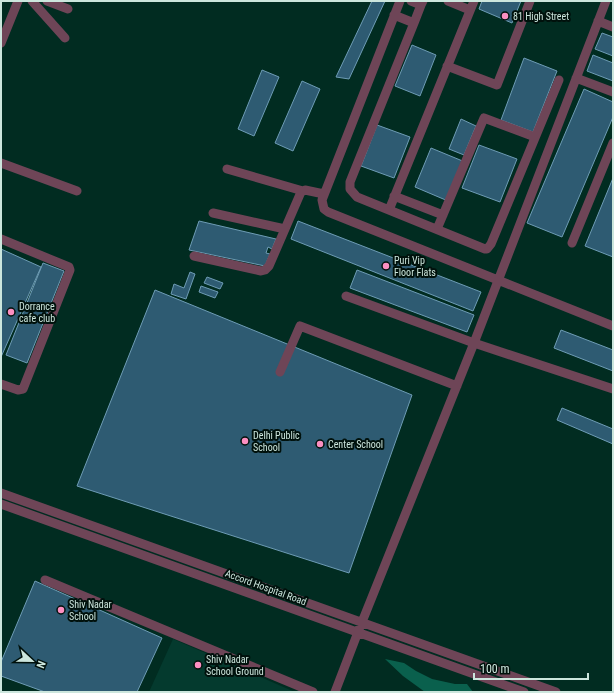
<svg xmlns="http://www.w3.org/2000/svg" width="614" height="693" viewBox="0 0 614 693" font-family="'Roboto Condensed',sans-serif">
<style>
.built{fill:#043a2e}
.water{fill:#0a604d}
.building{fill:#2e5b72;stroke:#6e9cb5}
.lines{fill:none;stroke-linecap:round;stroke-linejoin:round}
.minor{stroke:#6e4557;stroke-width:9}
.poi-dot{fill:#fc8fc1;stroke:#00110c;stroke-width:1.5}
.labels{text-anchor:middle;stroke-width:4;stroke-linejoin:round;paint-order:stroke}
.poi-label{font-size:10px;fill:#cce6dd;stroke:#00110c;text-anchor:start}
.street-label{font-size:10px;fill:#cce6dd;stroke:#00110c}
</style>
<rect width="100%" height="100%" fill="#012c21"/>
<path class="built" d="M 173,639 L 295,692 L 149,692 Z"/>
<path class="water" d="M 385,659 L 404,663 L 416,671 L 432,679 L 455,684 L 467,684 L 473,692 L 425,692 L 403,676 Z"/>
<path class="building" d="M 372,1 L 385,1 L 349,79 L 336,77 Z
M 482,1 L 521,1 L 512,23 L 479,9 Z
M 602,33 L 613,37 L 613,56 L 595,49 Z
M 412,45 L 436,55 L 420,96 L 395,86 Z
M 593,55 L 613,63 L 613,81 L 587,71 Z
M 524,58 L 557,71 L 533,132 L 501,120 Z
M 262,70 L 279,77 L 254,136 L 238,129 Z
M 302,81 L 320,89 L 293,151 L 275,143 Z
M 584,89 L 613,102 L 613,117 L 562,237 L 527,223 Z
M 461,119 L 476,126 L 464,155 L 449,149 Z
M 377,125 L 410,137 L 394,178 L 361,166 Z
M 479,145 L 517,159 L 500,202 L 462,188 Z
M 431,148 L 465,162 L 448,201 L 415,187 Z
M 613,178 L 613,257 L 585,246 Z
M 199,221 L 276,239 L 272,249 L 268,247 L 266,253 L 270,254 L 265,266 L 189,250 Z
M 298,221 L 481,292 L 473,311 L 291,239 Z
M 1,249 L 41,267 L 1,357 Z
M 43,263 L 64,271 L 27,363 L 6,355 Z
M 357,270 L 474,315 L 467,332 L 350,288 Z
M 190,272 L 195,274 L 186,299 L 171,294 L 174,284 L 184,288 Z
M 207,277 L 223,283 L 220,289 L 204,283 Z
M 201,286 L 218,292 L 215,298 L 199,292 Z
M 155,290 L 412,395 L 349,573 L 77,486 Z
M 561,330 L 613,350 L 613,371 L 554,348 Z
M 562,408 L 613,429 L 613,444 L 557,420 Z
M 35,581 L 162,638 L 137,692 L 45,692 L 1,676 L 1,662 Z"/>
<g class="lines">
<path class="minor" d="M 32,1 L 65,38
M 47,1 L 68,9
M 400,1 L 322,200 L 324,209 L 328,212 L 613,326
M 411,1 L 421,5 L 423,1
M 448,1 L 470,10
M 394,15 L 414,23 L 350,182 L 350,189 L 357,197 L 485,249 L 487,249 L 491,244 L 559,80
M 598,21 L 613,27
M 414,23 L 421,5
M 1,43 L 18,1
M 447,66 L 497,85 L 530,1
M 576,78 L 613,92
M 1,163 L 77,191
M 227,169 L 303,191
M 394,196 L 443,215
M 389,210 L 474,1
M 213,213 L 285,229
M 437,229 L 484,118 L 535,137
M 1,239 L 69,267 L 70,270 L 23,389 L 18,390 L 1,384
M 572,243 L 613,143
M 194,256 L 261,271 L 265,270 L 269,266 L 301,192 L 305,190 L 324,194
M 346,296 L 474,343 L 613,389
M 280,372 L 300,326 L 457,386
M 1,493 L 556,692
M 1,504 L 524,692
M 45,580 L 313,692
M 335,692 L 358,632 L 474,343 L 606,1"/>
</g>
<g class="poi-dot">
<circle cx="505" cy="16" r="4"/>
<circle cx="386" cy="266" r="4"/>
<circle cx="11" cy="312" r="4"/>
<circle cx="245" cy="441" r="4"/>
<circle cx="320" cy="444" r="4"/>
<circle cx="61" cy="610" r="4"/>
<circle cx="198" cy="665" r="4"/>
</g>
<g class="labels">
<g class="poi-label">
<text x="513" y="20">81 High Street</text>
<text x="394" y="264">Puri Vip<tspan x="394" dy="12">Floor Flats</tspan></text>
<text x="19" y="310">Dorrance<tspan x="19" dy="12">cafe club</tspan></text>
<text x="253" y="439">Delhi Public<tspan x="253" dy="12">School</tspan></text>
<text x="328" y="448">Center School</text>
<text x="69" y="608">Shiv Nadar<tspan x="69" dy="12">School</tspan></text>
<text x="206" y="663">Shiv Nadar<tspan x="206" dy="12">School Ground</tspan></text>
</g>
<g class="street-label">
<text transform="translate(266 587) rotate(20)" y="4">Accord Hospital Road</text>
</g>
</g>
<rect width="614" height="693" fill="none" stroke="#cce6dd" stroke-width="4"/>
<g transform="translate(32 661) rotate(112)" stroke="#00110c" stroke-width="3" paint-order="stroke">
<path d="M0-3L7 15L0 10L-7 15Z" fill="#cce6dd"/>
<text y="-6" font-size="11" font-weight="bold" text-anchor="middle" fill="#cce6dd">N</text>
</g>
<path d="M474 673v6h114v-6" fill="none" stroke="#cce6dd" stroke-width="2"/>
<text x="480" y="673" font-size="12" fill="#cce6dd" stroke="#00110c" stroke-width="3" paint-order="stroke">100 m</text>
</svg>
